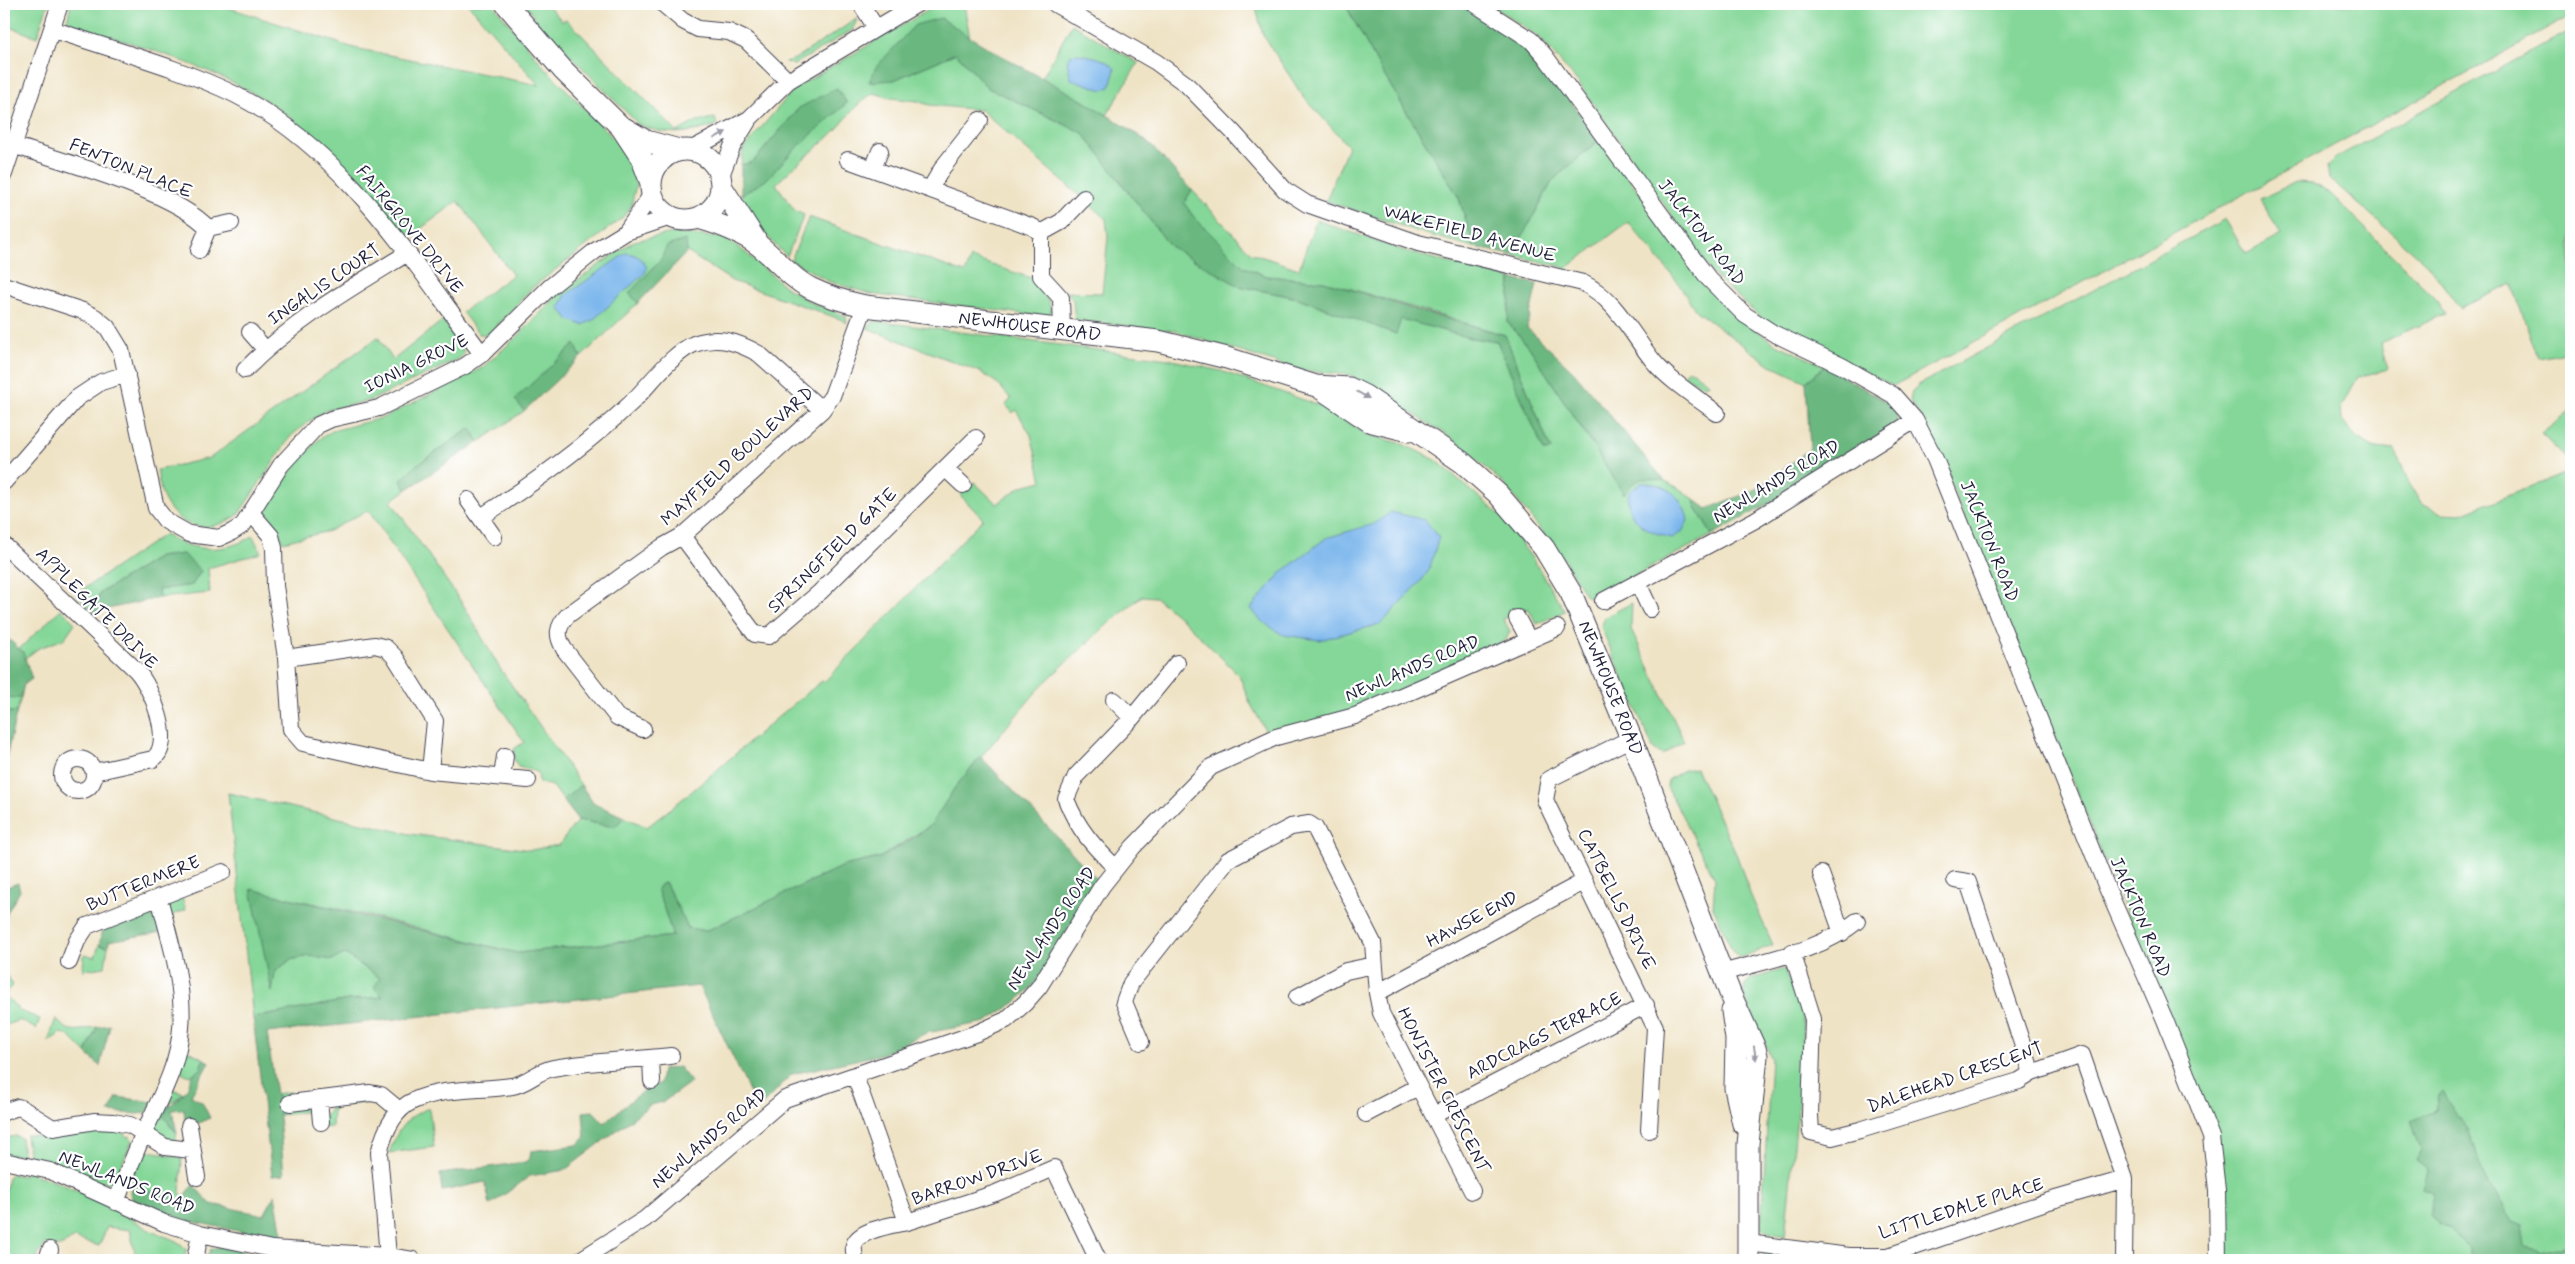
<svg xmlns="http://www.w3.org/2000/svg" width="2575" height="1264" viewBox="0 0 2575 1264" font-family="Mynerve,sans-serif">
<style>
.green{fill:#84d798;stroke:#537c6a}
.forest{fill:#6bb880;stroke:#466d5e}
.water{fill:#7ab6ec;stroke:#4e6c94}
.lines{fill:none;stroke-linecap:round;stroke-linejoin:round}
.minor-casing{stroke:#413f50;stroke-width:18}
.tertiary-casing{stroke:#413f50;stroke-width:23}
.minor{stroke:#fff;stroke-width:16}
.tertiary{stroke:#fff;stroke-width:21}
.oneway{fill:#9c9ca7}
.labels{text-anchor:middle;stroke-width:4.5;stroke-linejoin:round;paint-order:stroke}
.street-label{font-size:18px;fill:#22223b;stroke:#fff}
</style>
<rect width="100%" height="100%" fill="#fff"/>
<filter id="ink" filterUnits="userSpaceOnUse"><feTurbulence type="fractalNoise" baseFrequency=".02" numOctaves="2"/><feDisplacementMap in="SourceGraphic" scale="10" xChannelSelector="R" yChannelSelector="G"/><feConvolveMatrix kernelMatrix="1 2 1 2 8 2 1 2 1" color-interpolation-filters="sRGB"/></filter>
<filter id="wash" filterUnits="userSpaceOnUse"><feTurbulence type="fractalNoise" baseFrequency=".0096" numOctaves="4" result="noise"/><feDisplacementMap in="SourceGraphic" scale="20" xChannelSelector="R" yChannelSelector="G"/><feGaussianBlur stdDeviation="1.12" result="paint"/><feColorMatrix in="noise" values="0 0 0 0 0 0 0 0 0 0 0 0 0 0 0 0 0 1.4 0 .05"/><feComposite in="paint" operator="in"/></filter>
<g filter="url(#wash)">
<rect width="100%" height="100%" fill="#efe3c5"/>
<path class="green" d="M 4,4 L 48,4 L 37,37 L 4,25 Z
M 71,4 L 217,4 L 354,48 L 539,85 L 468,4 L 493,4 L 545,68 L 626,151 L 636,184 L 631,207 L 622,218 L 532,288 L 489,335 L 479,334 L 462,312 L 513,275 L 458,201 L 408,238 C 363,184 316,128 253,93 C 197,62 133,44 72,24 L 67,21 Z
M 525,4 L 547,4 L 562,21 L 566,19 L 677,132 L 697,121 L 715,118 L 717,125 C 689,134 666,137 638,124 L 539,24 Z
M 939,4 L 964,4 L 970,39 L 941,18 L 894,80 L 956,53 L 988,88 L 1083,133 L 1170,246 L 1239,286 L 1298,298 L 1396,334 L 1401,318 L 1470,338 L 1497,341 L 1544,451 L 1551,450 L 1505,335 L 1324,281 L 1266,276 L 1244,267 L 1193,216 L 1183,203 L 1192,190 L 1251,253 L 1299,269 L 1316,220 L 1408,252 L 1511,279 L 1508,323 L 1529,347 L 1624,494 C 1627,490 1630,485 1634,482 C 1655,469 1677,487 1694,499 L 1696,508 L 1712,535 L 1592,598 L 1586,596 L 1563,558 L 1503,483 L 1453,439 L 1351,375 L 1299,370 L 1175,331 L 1075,320 L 1073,300 L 1067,292 L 1102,293 L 1108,237 L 1106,219 L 981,110 L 929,105 L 917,101 L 890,98 L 874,93 C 855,103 846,121 831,135 C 812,152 794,166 776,184 L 795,211 L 804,215 L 787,256 C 766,238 753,219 741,195 L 766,180 L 792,152 L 799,108 L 753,162 L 741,165 L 743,149 L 795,88 Z
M 1255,4 L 1345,4 L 1381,70 L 1459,198 L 1474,247 L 1429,235 L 1326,201 L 1348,146 L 1302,95 L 1263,35 Z
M 1489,4 L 2571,4 L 2571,16 L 1893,386 L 1762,319 L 1712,273 L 1578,82 L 1539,37 Z
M 858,18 L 852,30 L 794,65 L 785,62 L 795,59 Z
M 1072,24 L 1138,63 L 1107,115 L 1042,78 Z
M 2571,30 L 2571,352 L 2538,358 L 2512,284 L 2460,308 L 2427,264 L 2329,178 L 2327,166 L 2337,157 Z
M 1599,140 L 1730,311 L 1774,343 L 1825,366 L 1806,382 L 1772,366 L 1696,311 L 1676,280 L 1628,222 L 1567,268 L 1512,255 L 1553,180 Z
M 2296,182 L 2312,183 L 2332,195 L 2435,298 L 2445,314 L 2380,343 L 2388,369 L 2358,377 L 2341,407 L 2342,420 L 2357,438 L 2375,448 L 2395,450 L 2409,483 L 2422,504 L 2440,513 L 2461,514 L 2571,471 L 2571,1260 L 2224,1260 L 2222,1164 L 2209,1115 L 1927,426 L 1910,401 L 1912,391 L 1920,384 L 2225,219 L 2246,254 L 2281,235 L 2260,199 Z
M 809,217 L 965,273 L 971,258 L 1031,278 C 1039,291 1052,297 1051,314 L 1046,317 L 870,294 L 828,281 L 791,260 Z
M 673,233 L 724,238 L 741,249 L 787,288 L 814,304 L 846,316 L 847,323 L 840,319 L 732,281 L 687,252 L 685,240 L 660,261 L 630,293 L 638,303 L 581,357 L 575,345 L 515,399 L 524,411 L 479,442 L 471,428 L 415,466 L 401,480 L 406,490 L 391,501 L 464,606 L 499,667 L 581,785 L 563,800 L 553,786 L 539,783 L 538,772 L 518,767 L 514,759 L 514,749 L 524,742 L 368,510 L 329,531 L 283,542 L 277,527 L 266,513 L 269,504 L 290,472 L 318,440 L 332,431 L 385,417 L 482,368 L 520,334 L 557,296 L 596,267 L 634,241 Z
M 443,320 L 462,347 L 464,354 L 459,359 L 371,400 L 327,410 L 308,422 L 291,436 L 238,515 C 211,533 182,532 165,501 C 160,492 159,480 157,470 L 210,458 L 378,337 L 393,360 Z
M 875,321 L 1168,359 L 1221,371 L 1321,406 L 1369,435 L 1400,443 L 1436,460 L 1501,516 L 1534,561 L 1565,611 L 1537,624 L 1528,608 L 1503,619 L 1510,631 L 1506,640 L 1369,705 L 1268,735 L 1250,703 L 1239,675 L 1182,619 L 1155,597 L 1142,596 L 1108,624 L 1043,684 L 956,786 L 931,825 L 879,858 L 843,866 L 706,931 L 688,928 L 665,882 L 657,888 L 673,936 L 517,953 L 366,915 L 252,890 L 272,990 L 275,972 L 290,960 L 310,956 L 332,960 L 345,954 L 380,978 L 383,997 L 348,1000 L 253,1018 L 228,793 L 410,834 L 531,850 L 559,845 L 578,820 L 614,827 L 624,817 L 647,827 C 708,781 762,728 822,681 L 824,682 L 983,519 L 960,495 L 974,482 L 997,504 L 1022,486 L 1042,481 L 1031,435 L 1016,410 L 1013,413 L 1006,405 L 1011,399 L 997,383 L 980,372 L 867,328 Z
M 1689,369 L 1710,384 L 1703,386 L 1684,375 Z
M 2571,411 L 2571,463 L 2541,434 Z
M 165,534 C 193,553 225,553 253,536 L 261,553 L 208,568 L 210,593 L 159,598 L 158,590 L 192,585 L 201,571 L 182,554 L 159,557 L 100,593 L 93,612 L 76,594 Z
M 1632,603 L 1631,629 L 1684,741 L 1662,755 L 1653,748 L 1601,627 L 1605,617 Z
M 61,609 L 75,623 L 64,639 L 39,648 L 25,658 L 19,649 Z
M 4,697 L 21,698 L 17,711 L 4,713 Z
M 1696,768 L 1737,856 L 1751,896 L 1773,945 L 1739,958 L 1732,950 L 1713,907 L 1715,879 L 1667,787 L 1668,780 L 1684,770 Z
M 181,895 L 186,910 L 170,916 L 169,905 L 171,899 Z
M 99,945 L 108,947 L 105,967 L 83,970 L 84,954 L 95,957 Z
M 1784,969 L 1803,1013 L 1802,1066 L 1785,1236 L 1770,1233 L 1761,1228 L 1771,1058 L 1744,996 L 1744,986 L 1749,980 Z
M 4,972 L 13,985 L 4,994 Z
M 4,994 L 20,1011 L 40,1019 L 36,1029 L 19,1020 L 4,1026 Z
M 56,1018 C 69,1036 77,1030 97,1027 L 86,1053 L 68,1035 L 61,1033 L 48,1042 Z
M 187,1050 L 204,1059 L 201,1065 L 203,1068 L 190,1076 L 180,1072 L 181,1054 Z
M 172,1089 L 184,1093 L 169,1104 L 169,1125 L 177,1133 L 175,1141 L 155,1134 L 153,1129 Z
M 291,1092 L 286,1095 L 287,1106 L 308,1107 L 312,1111 L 279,1115 L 275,1094 Z
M 373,1099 L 373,1102 L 338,1106 L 333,1110 L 332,1127 L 317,1128 L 334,1103 Z
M 429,1108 L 434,1147 L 389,1153 C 398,1129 404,1118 429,1108 Z
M 96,1130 C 107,1131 120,1127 127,1137 L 130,1136 L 132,1141 L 114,1182 L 95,1183 L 29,1160 L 26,1135 L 51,1137 Z
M 4,1136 L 5,1138 L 16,1136 L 21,1138 L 23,1155 L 4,1155 Z
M 151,1151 L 182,1158 L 180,1194 L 185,1196 L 182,1200 L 131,1186 C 135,1171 136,1157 151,1151 Z
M 27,1172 C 69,1185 109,1204 146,1228 C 159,1237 175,1236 186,1249 L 185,1258 L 188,1260 L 136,1258 L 130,1230 L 107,1227 L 99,1246 L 75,1238 L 59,1247 L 46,1244 L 37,1255 L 39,1260 L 4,1260 L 4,1199 L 8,1177 L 12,1174 L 23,1176 Z
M 1765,1250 L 1784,1252 L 1783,1260 L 1763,1260 Z"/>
<path class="forest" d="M 1345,4 L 1465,4 L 1535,52 L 1599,140 L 1553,180 L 1512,255 L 1474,247 L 1459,198 L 1381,70 Z
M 941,18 C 1005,63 1078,92 1142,138 C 1160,152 1176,174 1192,190 L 1184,203 L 1193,216 L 1244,267 L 1266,276 L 1324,281 L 1419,311 L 1505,335 L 1551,450 L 1544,451 L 1497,341 L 1470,338 L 1401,319 L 1396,334 L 1298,298 L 1239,286 L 1170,246 L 1083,133 L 988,88 L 956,53 L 894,80 L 869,82 L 876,67 L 915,25 Z
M 837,88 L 847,103 L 792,152 L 766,180 L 741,195 L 741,165 L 753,162 L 799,108 Z
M 686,240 L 687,252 L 638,303 L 629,293 L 660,261 L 667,246 Z
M 1511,279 L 1537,284 L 1527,328 L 1573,371 L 1665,481 C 1644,477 1637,476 1624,494 L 1529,347 L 1508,323 Z
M 575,344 L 581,357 L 524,411 L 515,399 Z
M 1825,366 L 1895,407 L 1898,417 L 1897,423 L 1803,485 L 1712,535 L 1696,508 L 1694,499 L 1707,509 L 1757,489 L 1810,449 L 1806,382 Z
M 471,428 L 479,442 L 406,490 L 401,480 L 415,466 Z
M 183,554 L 201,571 L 192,585 L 158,590 L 159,598 L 93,612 L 100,593 L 159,557 Z
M 4,635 L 23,652 L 32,679 L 24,684 L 21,698 L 4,697 Z
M 17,711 L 4,766 L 4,713 Z
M 981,757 L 1098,880 L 1036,983 L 1016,1002 L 986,1022 L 926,1033 L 882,1054 L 792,1074 L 762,1105 L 751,1095 L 699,986 L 267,1033 L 279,1115 L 284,1175 L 272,1176 L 253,1018 L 348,1000 L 383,997 L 374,987 L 380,978 L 345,954 L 332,960 L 310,956 L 290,960 L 275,972 L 272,992 L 251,889 L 517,953 L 673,936 L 657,888 L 665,882 L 688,928 L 706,931 L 843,866 L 880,858 L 913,838 L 931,825 L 956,786 Z
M 581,785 L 593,803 L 624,817 L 615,827 L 578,820 L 563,800 Z
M 18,883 L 20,891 L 8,911 L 4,923 L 4,888 Z
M 147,914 L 156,918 L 162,932 L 109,941 L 108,947 L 99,945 L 105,922 Z
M 110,1025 L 100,1066 L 86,1053 L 97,1027 Z
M 204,1059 L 209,1062 L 191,1096 L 202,1102 L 210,1118 L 198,1123 L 185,1120 L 184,1109 L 172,1110 L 177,1133 L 163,1116 C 171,1101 177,1102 184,1093 C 194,1080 184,1080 202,1068 L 201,1065 Z
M 679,1067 L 691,1082 L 663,1102 L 650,1105 L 565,1170 L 530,1176 L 490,1205 L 485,1182 L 442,1191 L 440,1174 L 525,1162 L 530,1158 L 531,1151 L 577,1145 L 585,1138 L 583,1112 L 593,1111 L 604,1123 L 643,1091 L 643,1086 L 660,1084 L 662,1070 Z
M 2442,1092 L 2466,1128 L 2490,1187 L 2498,1196 L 2512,1222 L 2522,1226 L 2525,1245 L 2541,1253 L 2560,1248 L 2571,1242 L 2571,1259 L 2469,1260 L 2469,1249 L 2450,1229 L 2438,1224 L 2430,1214 L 2433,1192 L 2423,1188 L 2428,1170 L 2416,1161 L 2421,1150 L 2411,1121 L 2435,1110 L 2438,1096 Z
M 117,1097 L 153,1102 L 147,1112 L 138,1114 L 109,1112 Z
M 193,1185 L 211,1204 L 264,1215 L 275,1195 L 283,1240 L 184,1220 L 133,1200 L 130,1193 L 131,1186 L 182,1200 Z
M 222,1246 L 266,1257 L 266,1260 L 204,1260 L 211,1249 Z"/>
<path class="water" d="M 1078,54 C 1091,56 1107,58 1115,69 L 1110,87 L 1103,90 L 1071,79 L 1067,62 L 1070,55 Z
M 626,253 C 636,254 642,258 647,268 L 645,273 L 593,320 L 583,325 L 569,320 L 559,308 L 566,295 Z
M 1641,483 C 1667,482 1682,496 1688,520 L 1682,532 L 1672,538 C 1649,533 1622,519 1629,492 Z
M 1391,512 L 1425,520 L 1439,537 L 1429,570 L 1422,580 L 1381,624 L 1320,640 L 1283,635 L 1260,620 L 1251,608 L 1282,572 L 1326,538 L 1374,524 Z"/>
</g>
<g filter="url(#ink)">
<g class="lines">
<defs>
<path id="minor" d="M 663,4 L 683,21 L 698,29 L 729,32 L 746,40 L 788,81
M 861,4 L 876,28
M 1055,4 L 1156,62 L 1186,84 L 1233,132 L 1285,190 L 1307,204 L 1418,243 L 1583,283 C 1616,299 1631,334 1654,362 C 1671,382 1696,397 1717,413
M 1475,4 L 1531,40 L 1545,56 L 1692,257 L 1709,279 L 1745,315 L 1773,333 L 1842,366 L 1893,395 L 1915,420 L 1935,459 L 2107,888 L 2165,1020 L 2211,1137 L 2217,1190 L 2218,1260
M 52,29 C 112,50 176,66 234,94 C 344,149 411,260 482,354
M 13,145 C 63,162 174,191 208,228 L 199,250
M 690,150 L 749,119 L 788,81 L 917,4
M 848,160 L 1033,227 L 1041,233 L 1041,276 L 1061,298 L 1062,330
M 873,169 L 880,151
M 4,174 L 60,4
M 720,178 L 732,147 L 748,121
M 930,189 L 943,167 L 980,120
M 208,228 L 231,223
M 626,232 L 652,194
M 1041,233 L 1061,222 L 1084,198
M 4,285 L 83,311 L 95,317 L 107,327 L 121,350 L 156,508 L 166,521 L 189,534 L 219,538 L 232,532 L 243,525 L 281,465 L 318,425 L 331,419 L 379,408 L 465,366 L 482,354 L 550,287 L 595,251 L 626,232 L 671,217
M 250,332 L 265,349
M 245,370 C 292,322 349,289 406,254
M 946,469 L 963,485
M 4,482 L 77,398 L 101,382 L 127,374
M 468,500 L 494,537
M 252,514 L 271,536 L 274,548 L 275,586 L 286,658 L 291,729 L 303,743 L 430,771 L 528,780
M 481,517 C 533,484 584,447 630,404 C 648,387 671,354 694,344 C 718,335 738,342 759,354 L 822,410
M 682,536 L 755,634 L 769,636 L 820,592 L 976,438
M 4,545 L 136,670 C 151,686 175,743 153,759 L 94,772
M 1638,583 L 1650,609
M 1603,601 L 1755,520 L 1915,420
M 1517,618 L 1529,640
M 286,658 L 375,645 L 386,648 L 395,657 L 435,721 L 430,771
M 1114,700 L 1132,718
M 643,729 L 617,717 L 564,649 C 556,635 557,627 568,615 L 662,547 L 682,536 L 822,410 L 832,396 L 865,306
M 1632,738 L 1549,779 L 1545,800 L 1655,1027 L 1649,1130
M62 775a16 16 0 1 1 32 0a16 16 0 1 1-32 0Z
M 502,777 L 505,756
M 1116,868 C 1094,847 1077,828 1066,799 L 1076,776 L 1132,718 L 1177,663
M 1821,874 L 1842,933
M 1955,880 L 1968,882 L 2032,1073
M 1792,952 L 1813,1019 L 1810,1115 L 1811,1132 L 1832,1137 L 1860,1130 L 2019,1081 L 2032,1073 L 2082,1055 L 2125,1179 L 2124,1260
M 69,962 L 77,941 L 87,926 L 223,872
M 1722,973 C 1767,960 1821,951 1857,921
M 1377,993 L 1585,881
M 1297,997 L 1346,971 L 1374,965
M 1141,1042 L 1124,1002 L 1131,983 L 1228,860 L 1291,827 L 1309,824 L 1315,828 L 1373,943 L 1377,993 L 1381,1013 L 1472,1191
M 651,1058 L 652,1081
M 855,1076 L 907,1222 L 996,1193 L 1054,1168 L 1098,1260
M 319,1099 L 321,1122
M 290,1103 L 370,1093 L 381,1095 L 399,1110
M 4,1112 L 18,1107 L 23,1109 L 53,1128 L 95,1121 L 113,1122 L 130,1125 L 165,1147 L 191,1150
M 1366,1114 L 1418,1087
M 1434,1115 L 1646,1005
M 189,1126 L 197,1177
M 4,1161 L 50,1171 L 164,1223 L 200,1234 L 272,1249 L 388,1256 L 413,1260
M 116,1202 C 125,1180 133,1157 143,1135 C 159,1099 178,1068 181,1028 C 185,984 169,939 159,897
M 1748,1243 L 1849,1256 L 1888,1256 L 2049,1201 L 2125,1179
M 388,1256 L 379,1153 C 384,1133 393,1110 413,1101 C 443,1087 480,1091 512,1086 C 527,1084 537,1071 553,1068 C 592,1061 632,1060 671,1056
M 47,1260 L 50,1250
M 195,1260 L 200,1234
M 580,1260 L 645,1219 L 785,1099 L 977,1033 L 1006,1020 L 1025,1003 L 1039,987 L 1102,886 L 1133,847 L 1211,767 L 1276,737 L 1355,716 L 1557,628
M 855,1260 C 855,1256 853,1249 854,1245 C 859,1229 894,1225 907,1222"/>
<path id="tertiary" d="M 506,4 L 563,70 L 621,127 L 642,159 L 651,183
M 624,128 L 646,141 L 679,150
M651 185a35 35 0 1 1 70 0a35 35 0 1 1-70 0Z
M 721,186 L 756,241
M 698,218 C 719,224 739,231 757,244 C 776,258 789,277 810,288 C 828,297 846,302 865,306 L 1158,341 L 1227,358 L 1316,386 L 1349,388 L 1365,396 L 1462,462 L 1498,494 L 1544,548 L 1571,593 L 1636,750 L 1730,993 L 1755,1048 L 1757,1056 L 1748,1144 L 1748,1260
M 1317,386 L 1369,421 L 1409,431
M 1732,1011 L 1736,1039 L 1735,1088 L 1743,1124"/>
</defs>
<use href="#minor" class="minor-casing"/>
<use href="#tertiary" class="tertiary-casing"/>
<use href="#minor" class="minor"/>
<use href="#tertiary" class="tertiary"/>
</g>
<defs><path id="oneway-solid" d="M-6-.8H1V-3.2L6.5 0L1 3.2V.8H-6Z" transform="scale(1.25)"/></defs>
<g class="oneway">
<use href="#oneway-solid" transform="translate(720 135) rotate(-28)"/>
<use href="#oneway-solid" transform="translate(1363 395) rotate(30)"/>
<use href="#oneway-solid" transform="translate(1755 1053) rotate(81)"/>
</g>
</g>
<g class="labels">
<g class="street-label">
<text transform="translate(131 168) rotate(22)" y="6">FENTON PLACE</text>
<text transform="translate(410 229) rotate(51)" y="6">FAIRGROVE DRIVE</text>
<text transform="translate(1702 232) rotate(52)" y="6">JACKTON ROAD</text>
<text transform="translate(1470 233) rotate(15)" y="6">WAKEFIELD AVENUE</text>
<text transform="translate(324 284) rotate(-34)" y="6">INGALIS COURT</text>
<text transform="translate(1030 326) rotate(7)" y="6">NEWHOUSE ROAD</text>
<text transform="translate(416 363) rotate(-26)" y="6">IONIA GROVE</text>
<text transform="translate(737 456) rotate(-42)" y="6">MAYFIELD BOULEVARD</text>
<text transform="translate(1776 481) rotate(-31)" y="6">NEWLANDS ROAD</text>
<text transform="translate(1990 541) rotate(68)" y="6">JACKTON ROAD</text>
<text transform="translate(832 550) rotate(-44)" y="6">SPRINGFIELD GATE</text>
<text transform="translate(97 608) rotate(45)" y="6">APPLEGATE DRIVE</text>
<text transform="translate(1412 668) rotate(-23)" y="6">NEWLANDS ROAD</text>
<text transform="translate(1611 688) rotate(68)" y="6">NEWHOUSE ROAD</text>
<text transform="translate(143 883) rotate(-22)" y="6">BUTTERMERE</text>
<text transform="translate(1617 899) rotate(64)" y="6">CATBELLS DRIVE</text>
<text transform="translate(2141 917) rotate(67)" y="6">JACKTON ROAD</text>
<text transform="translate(1472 919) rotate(-28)" y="6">HAWSE END</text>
<text transform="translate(1051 928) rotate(-56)" y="6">NEWLANDS ROAD</text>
<text transform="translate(1544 1035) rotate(-27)" y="6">ARDCRAGS TERRACE</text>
<text transform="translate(1955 1077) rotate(-19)" y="6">DALEHEAD CRESCENT</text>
<text transform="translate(1444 1090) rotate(63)" y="6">HONISTER CRESCENT</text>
<text transform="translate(709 1138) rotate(-40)" y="6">NEWLANDS ROAD</text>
<text transform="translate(977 1177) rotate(-19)" y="6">BARROW DRIVE</text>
<text transform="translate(127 1182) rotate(22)" y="6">NEWLANDS ROAD</text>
<text transform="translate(1961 1208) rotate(-17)" y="6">LITTLEDALE PLACE</text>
</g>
</g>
<rect width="2575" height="1264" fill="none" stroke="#fff" stroke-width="20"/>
</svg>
